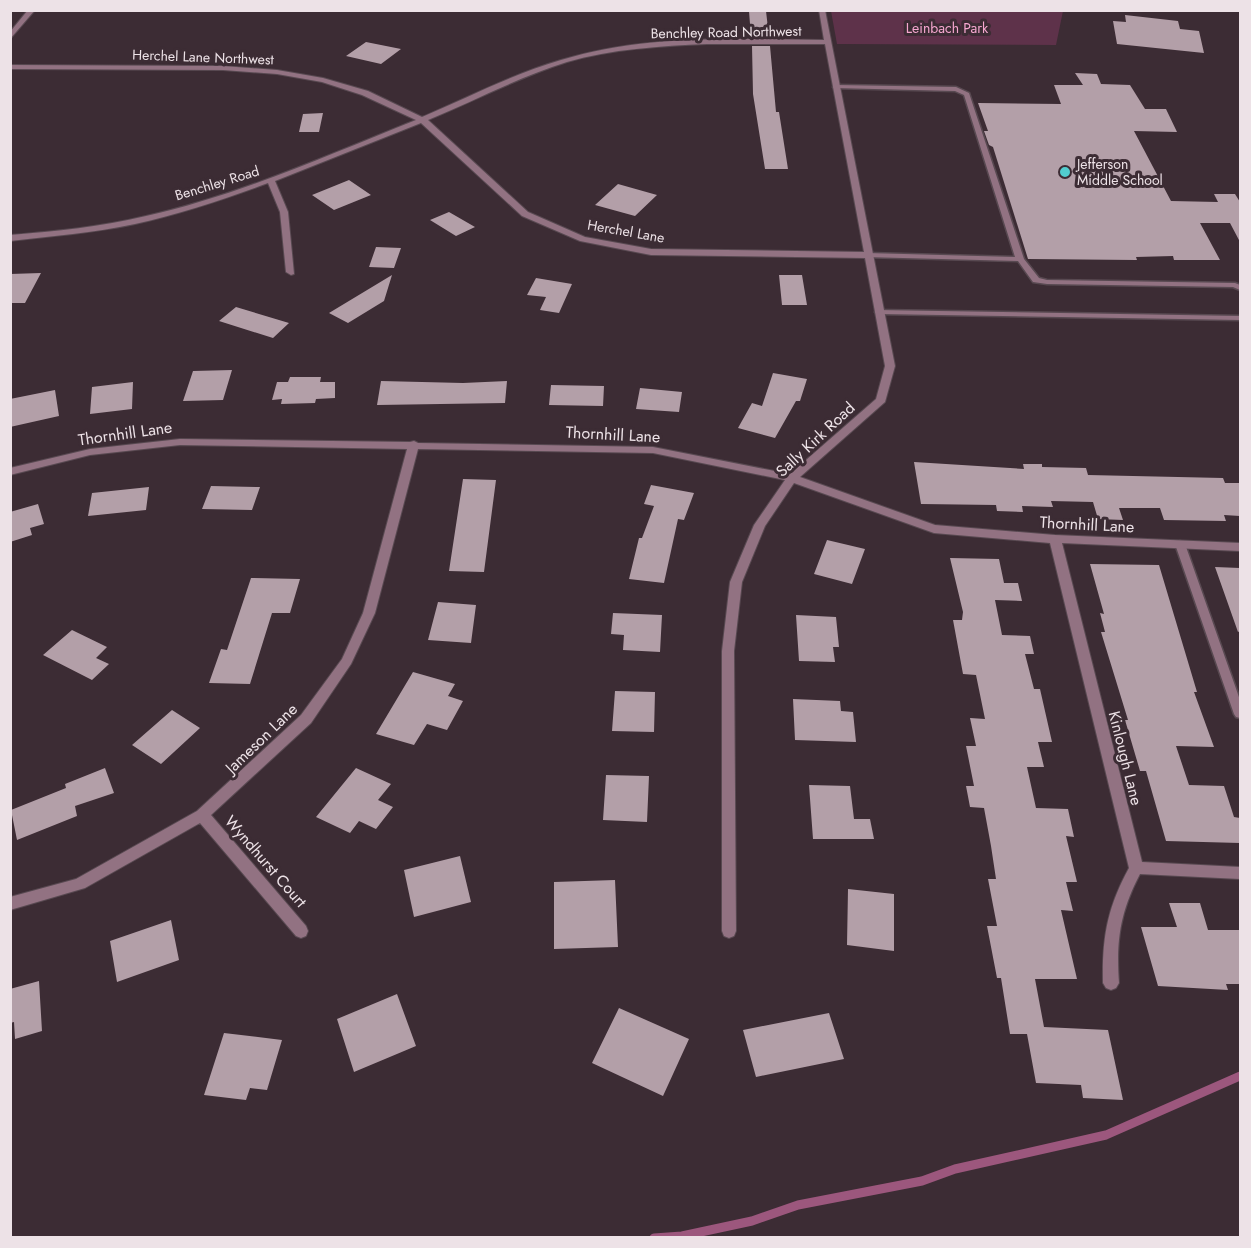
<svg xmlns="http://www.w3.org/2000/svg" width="1251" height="1248" viewBox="0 0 1251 1248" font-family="Jost,sans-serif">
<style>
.green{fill:#5e324a}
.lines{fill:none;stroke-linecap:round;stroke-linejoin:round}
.stream{stroke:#9c577d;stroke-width:9}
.building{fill:#b39fa8}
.service-casing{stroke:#584951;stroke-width:3}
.minor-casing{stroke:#584951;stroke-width:2}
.service{fill:#927282;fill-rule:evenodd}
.minor{fill:#927282;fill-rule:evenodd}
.poi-dot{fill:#52cdcf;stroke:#3c2c34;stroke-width:2}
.labels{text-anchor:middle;stroke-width:6;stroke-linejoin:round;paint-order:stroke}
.far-park-label{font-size:14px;fill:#f6a7d0;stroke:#3c2c34}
.far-street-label{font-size:14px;fill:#ede2e7;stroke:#3c2c34}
.far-poi-label{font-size:14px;fill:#ede2e7;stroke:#3c2c34;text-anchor:start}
.street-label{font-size:16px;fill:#ede2e7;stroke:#3c2c34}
</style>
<rect width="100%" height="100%" fill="#3c2c34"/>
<path class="green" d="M 831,11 L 831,10 L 1063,11 L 1056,45 L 837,44 Z"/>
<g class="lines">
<path class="stream" d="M 654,1238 L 682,1236 L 752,1221 L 798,1205 L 922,1181 L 955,1169 L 1106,1135 L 1240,1076"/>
</g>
<path class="building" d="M 749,11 L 766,11 L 769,37 L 751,37 Z
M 1125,15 L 1178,21 L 1180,29 L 1199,31 L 1204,53 L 1117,44 L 1113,21 L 1126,22 Z
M 366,42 L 401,49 L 381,64 L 346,56 Z
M 752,46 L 770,46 L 776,112 L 779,112 L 788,169 L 765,169 L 753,94 Z
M 1075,73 L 1097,74 L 1101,84 L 1130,85 L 1145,109 L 1166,109 L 1177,132 L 1134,131 L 1171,201 L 1218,202 L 1214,194 L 1235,194 L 1240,202 L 1240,242 L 1230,223 L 1200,223 L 1220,260 L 1174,260 L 1173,256 L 1136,257 L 1137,260 L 1028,259 L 993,147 L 989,145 L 984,131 L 988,131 L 978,103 L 1061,104 L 1054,85 L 1083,85 Z
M 323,113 L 319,132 L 299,132 L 303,114 Z
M 349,180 L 371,195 L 334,210 L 312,195 Z
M 618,184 L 657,195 L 635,216 L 595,205 Z
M 449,212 L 475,227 L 456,236 L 430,220 Z
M 376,247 L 401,248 L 394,268 L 369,267 Z
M 41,273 L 25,303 L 10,303 L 10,274 Z
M 392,275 L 384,301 L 348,323 L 329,313 Z
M 779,275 L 802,275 L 807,305 L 782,305 Z
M 536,278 L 572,284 L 559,313 L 540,310 L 546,297 L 527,295 Z
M 236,307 L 289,323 L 273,338 L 219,321 Z
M 232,370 L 223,400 L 183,401 L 193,371 Z
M 773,373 L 807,379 L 800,401 L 796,401 L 775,438 L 738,428 L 752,403 L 762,406 Z
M 290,377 L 321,377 L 320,382 L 335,382 L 335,398 L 316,399 L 315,403 L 281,404 L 282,399 L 272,400 L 277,382 L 288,382 Z
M 381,381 L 463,383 L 507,381 L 505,403 L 377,405 Z
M 133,382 L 132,409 L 90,414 L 92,387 Z
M 551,385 L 604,386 L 603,406 L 549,405 Z
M 640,388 L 682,392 L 679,412 L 636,409 Z
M 55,390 L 59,416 L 10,427 L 10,399 Z
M 914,462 L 1024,469 L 1023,464 L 1042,464 L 1042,467 L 1086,468 L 1088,475 L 1223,478 L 1225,483 L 1240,483 L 1240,516 L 1224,515 L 1226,521 L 1164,520 L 1160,508 L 1119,508 L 1123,520 L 1098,519 L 1093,502 L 1051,501 L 1053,507 L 1022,506 L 1023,512 L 997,511 L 996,505 L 921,504 Z
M 463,479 L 496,480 L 484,572 L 449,571 Z
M 651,485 L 694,493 L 684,520 L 678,519 L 664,583 L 629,579 L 639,538 L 642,538 L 654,506 L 644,504 Z
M 211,486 L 260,487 L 252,510 L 202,509 Z
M 149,487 L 146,510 L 88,516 L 92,493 Z
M 38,504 L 44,524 L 30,528 L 32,535 L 10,542 L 10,512 Z
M 827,540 L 865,549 L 852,584 L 814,574 Z
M 950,558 L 999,559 L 1004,583 L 1018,583 L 1022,601 L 995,600 L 1002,635 L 1030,636 L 1034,654 L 1025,654 L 1034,689 L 1040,689 L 1052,742 L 1038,742 L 1044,767 L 1027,767 L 1036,808 L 1068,809 L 1074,837 L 1066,836 L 1077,882 L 1066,882 L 1073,911 L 1061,910 L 1077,979 L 1035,979 L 1044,1027 L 1108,1030 L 1123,1100 L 1083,1098 L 1081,1085 L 1036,1083 L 1027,1034 L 1010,1034 L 1001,978 L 997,978 L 987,926 L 997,926 L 988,879 L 996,879 L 991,846 L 984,808 L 970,807 L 966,786 L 974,786 L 966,746 L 976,746 L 970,718 L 985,719 L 976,675 L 963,674 L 953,620 L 962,620 L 963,612 Z
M 1090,564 L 1159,565 L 1197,692 L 1194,692 L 1214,747 L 1176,746 L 1189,785 L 1224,786 L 1234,817 L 1240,818 L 1240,843 L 1166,841 L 1146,771 L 1140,771 L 1125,720 L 1128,720 L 1101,632 L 1105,632 L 1100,613 L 1104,614 Z
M 1215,567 L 1240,568 L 1240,631 L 1238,632 Z
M 251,578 L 300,579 L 290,613 L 272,613 L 250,684 L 209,683 L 221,649 L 227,650 Z
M 438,602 L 476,605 L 471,643 L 428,640 Z
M 613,613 L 662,615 L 660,652 L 623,650 L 624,635 L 611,634 Z
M 796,615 L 836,617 L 839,647 L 833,647 L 835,662 L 799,661 Z
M 72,630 L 107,647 L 96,658 L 109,664 L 92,680 L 43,655 Z
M 413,672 L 455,684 L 448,696 L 463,701 L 447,730 L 427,724 L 414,745 L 376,734 Z
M 615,691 L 655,692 L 654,732 L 612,731 Z
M 793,699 L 840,701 L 841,711 L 853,712 L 856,742 L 795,740 Z
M 172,710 L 200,728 L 161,764 L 132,745 Z
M 105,768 L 114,793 L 75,806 L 77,816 L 17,840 L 11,810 L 66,788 L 65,784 Z
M 356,768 L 391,784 L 378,800 L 393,807 L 376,829 L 359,821 L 350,833 L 316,817 Z
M 606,775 L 649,776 L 647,822 L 603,820 Z
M 809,785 L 850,786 L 854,819 L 870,819 L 874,839 L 813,839 Z
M 460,856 L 471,902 L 414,917 L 404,870 Z
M 615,880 L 618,947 L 554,949 L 554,882 Z
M 848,889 L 894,894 L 894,951 L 847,945 Z
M 1169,903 L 1200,903 L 1208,930 L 1240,930 L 1240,984 L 1226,984 L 1228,990 L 1158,986 L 1141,927 L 1177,927 Z
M 171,920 L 179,960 L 117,982 L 110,941 Z
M 39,981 L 42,1031 L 15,1039 L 14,1022 L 10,1023 L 10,989 Z
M 397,994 L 416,1046 L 354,1072 L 337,1019 Z
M 619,1008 L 689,1039 L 663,1096 L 592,1063 Z
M 829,1013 L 844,1059 L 756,1077 L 743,1030 Z
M 224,1033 L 282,1040 L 267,1090 L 250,1088 L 246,1100 L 204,1095 Z"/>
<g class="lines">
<defs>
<path id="service" d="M 836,85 L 956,87 L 969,93 L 1024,259 L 1039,278 L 1047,280 L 1235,283 L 1240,285 L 1240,290 L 1233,287 L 1047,284 L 1033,282 L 1018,261 L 864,257 L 864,253 L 867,253 L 1015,257 L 964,95 L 955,91 L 834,88 L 833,87 Z
M 876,310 L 1240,316 L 1240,320 L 879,314 L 875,312 Z
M 1180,541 L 1185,544 L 1240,700 L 1240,718 L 1236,717 L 1234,714 L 1175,544 Z"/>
<path id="minor" d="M 28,10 L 35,10 L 10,39 L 10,32 Z
M 819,10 L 825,10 L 895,366 L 885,402 L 800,477 L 935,525 L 1055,535 L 1240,543 L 1240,551 L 1062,543 L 1142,862 L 1240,867 L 1240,879 L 1140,874 C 1120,912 1116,941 1119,983 L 1116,988 L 1111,990 L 1106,988 L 1103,983 C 1102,938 1107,908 1129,868 L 1050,543 L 934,533 L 794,483 L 765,526 L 742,582 L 734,651 L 736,931 L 734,936 L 729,938 L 724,936 L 722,931 L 722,651 L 730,582 L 754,525 L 785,480 L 653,453 L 418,449 L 375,613 L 351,664 L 311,723 L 211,815 L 306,926 L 308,931 L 306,936 L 301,938 L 296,936 L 200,823 L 85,888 L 10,910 L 10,897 L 76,879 L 197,811 L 301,715 L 342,659 L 363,613 L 407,449 L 180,445 L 90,455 L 10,475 L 10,468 L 90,449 L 180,439 L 410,442 L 414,441 L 418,443 L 653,447 L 790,474 L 876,399 L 885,366 L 865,258 L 651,255 L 580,241 L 522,216 L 421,123 L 275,181 L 288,212 L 294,274 L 291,275 L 286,272 L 280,212 L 268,183 C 225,199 180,214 135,224 C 94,233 52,236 10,241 L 10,235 C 56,231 101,227 146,216 C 239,195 328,155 416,120 L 362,95 L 322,82 L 277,74 L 223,70 L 10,69 L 10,65 L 223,66 L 277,70 L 323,78 L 368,91 L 422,117 C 469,97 513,74 561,60 C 646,34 737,39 824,40 ZM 707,44 L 825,44 L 864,252 L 651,249 L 585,237 L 528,212 L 428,120 C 474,101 519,77 567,62 C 612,49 660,46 707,44 Z"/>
</defs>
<use href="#service" class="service-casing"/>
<use href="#minor" class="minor-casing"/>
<use href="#service" class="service"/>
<use href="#minor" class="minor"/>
</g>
<circle class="poi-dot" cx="1065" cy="172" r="6"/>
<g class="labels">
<g class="far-park-label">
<text x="947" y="33">Leinbach Park</text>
</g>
<g class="far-street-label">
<text transform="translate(726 32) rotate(-1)" y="5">Benchley Road Northwest</text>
<text transform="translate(203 57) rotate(2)" y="5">Herchel Lane Northwest</text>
<text transform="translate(217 183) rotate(-17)" y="5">Benchley Road</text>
<text transform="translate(626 231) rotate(10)" y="5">Herchel Lane</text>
</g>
<g class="far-poi-label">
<text x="1077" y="169">Jefferson<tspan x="1077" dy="16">Middle School</tspan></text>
</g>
<g class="street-label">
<text transform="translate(125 433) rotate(-8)" y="6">Thornhill Lane</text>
<text transform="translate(613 434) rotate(3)" y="6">Thornhill Lane</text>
<text transform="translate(815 439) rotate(-43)" y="6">Sally Kirk Road</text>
<text transform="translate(1087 524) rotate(3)" y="6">Thornhill Lane</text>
<text transform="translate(261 738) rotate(-44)" y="6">Jameson Lane</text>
<text transform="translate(1126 758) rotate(76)" y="6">Kinlough Lane</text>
<text transform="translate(266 861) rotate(49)" y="6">Wyndhurst Court</text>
</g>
</g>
<rect width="1251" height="1248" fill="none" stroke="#ede2e7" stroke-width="24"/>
</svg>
